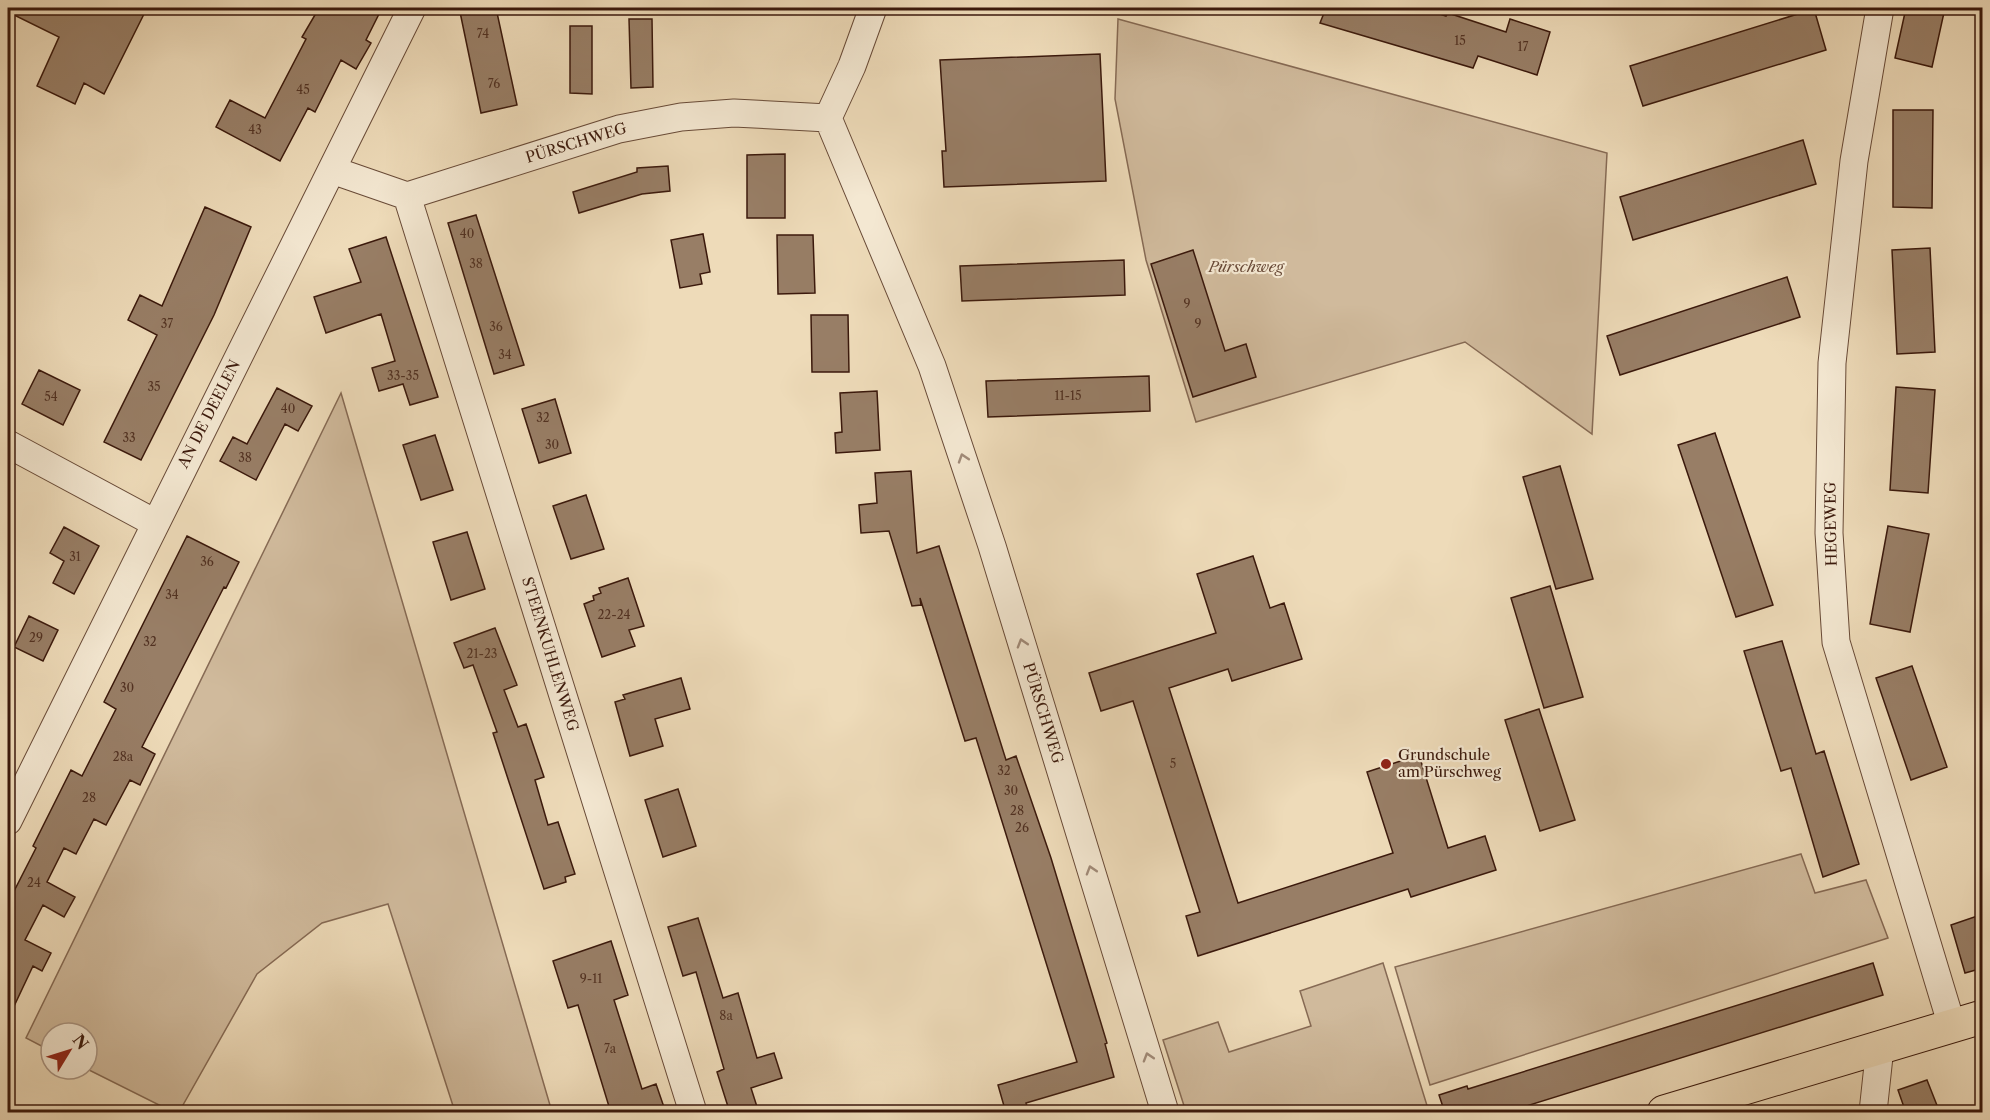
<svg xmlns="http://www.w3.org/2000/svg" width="1990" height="1120" viewBox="0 0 1990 1120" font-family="'Libre Caslon Text',serif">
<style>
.green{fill:#d0ba9c;stroke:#866a54;stroke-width:1.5}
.building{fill:#987e66;stroke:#3b190c;stroke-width:1.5}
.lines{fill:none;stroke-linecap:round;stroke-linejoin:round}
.minor-casing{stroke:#684a37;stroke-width:29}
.major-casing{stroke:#3b190c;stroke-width:35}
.minor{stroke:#f4e8d2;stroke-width:27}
.major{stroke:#eedbb9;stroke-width:33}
.oneway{stroke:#a18b79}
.poi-dot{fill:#8f2418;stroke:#f4e8d2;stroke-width:2}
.labels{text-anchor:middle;stroke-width:4.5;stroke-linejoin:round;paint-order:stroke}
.number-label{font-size:12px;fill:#523222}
.street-label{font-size:15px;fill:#3b190c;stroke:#f4e8d2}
.park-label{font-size:15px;font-style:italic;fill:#684937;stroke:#f4e8d2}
.poi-label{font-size:15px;fill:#3b190c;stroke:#f4e8d2;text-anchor:start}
</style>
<rect width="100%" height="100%" fill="#eedbb9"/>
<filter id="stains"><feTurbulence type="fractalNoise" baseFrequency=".00333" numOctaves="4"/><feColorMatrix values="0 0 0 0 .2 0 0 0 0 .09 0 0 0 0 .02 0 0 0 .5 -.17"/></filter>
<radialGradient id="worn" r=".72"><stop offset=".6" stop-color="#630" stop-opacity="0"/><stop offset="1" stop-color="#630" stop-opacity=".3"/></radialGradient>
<path class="green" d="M 1118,19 L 1607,153 L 1592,434 L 1465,342 L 1196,422 L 1146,260 L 1115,99 Z
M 341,393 L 552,1112 L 455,1112 L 388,904 L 322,923 L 257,974 L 179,1112 L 173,1112 L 87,1069 L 87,1033 L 51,1033 L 51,1051 L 26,1038 Z
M 1801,854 L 1815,893 L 1866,880 L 1888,938 L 1430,1085 L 1395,967 Z
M 1383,963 L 1429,1112 L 1186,1112 L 1163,1040 L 1218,1022 L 1229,1052 L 1311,1026 L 1300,991 Z"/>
<path class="building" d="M 8,8 L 147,8 L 104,94 L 84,83 L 75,104 L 37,86 L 59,37 L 8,12 Z
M 319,8 L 382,8 L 366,40 L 371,43 L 356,69 L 341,60 L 315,112 L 308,108 L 280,161 L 216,127 L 230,100 L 265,118 L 306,39 L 302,37 Z
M 482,8 L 496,8 L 517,105 L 481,113 L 460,12 Z
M 1326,8 L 1421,8 L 1446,16 L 1448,13 L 1506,32 L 1510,19 L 1550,32 L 1537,75 L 1478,56 L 1473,68 L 1320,23 Z
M 1906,8 L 1945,8 L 1932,67 L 1895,58 Z
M 1814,9 L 1826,50 L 1643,106 L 1630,66 Z
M 629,19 L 652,19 L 653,87 L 631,88 Z
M 570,26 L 592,26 L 592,94 L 570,93 Z
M 1100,54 L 1106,181 L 944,187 L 942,151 L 946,151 L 940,60 Z
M 1893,110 L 1933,110 L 1932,208 L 1893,207 Z
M 1803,140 L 1816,184 L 1633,240 L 1620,197 Z
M 785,154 L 785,218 L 747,218 L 747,155 Z
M 668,166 L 670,191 L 642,194 L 579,213 L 573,192 L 637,172 L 637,168 Z
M 205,207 L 251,227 L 214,315 L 141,460 L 104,442 L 157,335 L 128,320 L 140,295 L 162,306 Z
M 476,215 L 524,365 L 494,374 L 448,223 Z
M 703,234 L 710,272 L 700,274 L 702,284 L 680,288 L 671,240 Z
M 777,235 L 813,235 L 815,293 L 778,294 Z
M 386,237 L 438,397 L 410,405 L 403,384 L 379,391 L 372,368 L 395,361 L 381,314 L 326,333 L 314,297 L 361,282 L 349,249 Z
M 1930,248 L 1935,352 L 1897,354 L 1892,250 Z
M 1193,250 L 1225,351 L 1246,344 L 1256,377 L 1193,397 L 1151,264 Z
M 1124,260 L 1125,295 L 962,301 L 960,266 Z
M 1787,277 L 1800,317 L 1620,375 L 1607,336 Z
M 811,315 L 848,315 L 849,372 L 812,372 Z
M 39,370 L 80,390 L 63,425 L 22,404 Z
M 1149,376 L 1150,411 L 988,417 L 986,381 Z
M 1896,387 L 1935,390 L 1928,493 L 1890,490 Z
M 277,388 L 312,406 L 298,431 L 285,424 L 256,480 L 220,461 L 233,437 L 247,444 Z
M 877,391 L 880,450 L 836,453 L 835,433 L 842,432 L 840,393 Z
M 555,399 L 571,453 L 539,463 L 522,409 Z
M 1715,433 L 1773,605 L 1736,617 L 1678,445 Z
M 435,435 L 453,490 L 421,500 L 403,445 Z
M 1560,466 L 1593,579 L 1556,589 L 1523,477 Z
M 911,471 L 917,553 L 939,546 L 1006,760 L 1016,756 L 1051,858 L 1107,1043 L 1105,1044 L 1114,1077 L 1026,1103 L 1029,1113 L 1006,1113 L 998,1085 L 1077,1062 L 976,738 L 965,741 L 920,598 L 921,605 L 912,606 L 889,531 L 861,533 L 859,505 L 877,503 L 875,473 Z
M 586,495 L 604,549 L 571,559 L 553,506 Z
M 1888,526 L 1929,534 L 1910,632 L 1870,624 Z
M 64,527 L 99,546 L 74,594 L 53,583 L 64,561 L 50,553 Z
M 467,532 L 485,589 L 451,600 L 433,542 Z
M 187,536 L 239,562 L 226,588 L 224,587 L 142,747 L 155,754 L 140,785 L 130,780 L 106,825 L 94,819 L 76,854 L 64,848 L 47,882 L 75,897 L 64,917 L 43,905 L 25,940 L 51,953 L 42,971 L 33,966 L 8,1019 L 8,903 L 36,848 L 33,846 L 71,770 L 82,776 L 116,709 L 104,702 Z
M 1253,556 L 1270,608 L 1284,603 L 1302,659 L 1232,681 L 1228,669 L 1169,688 L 1238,903 L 1393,853 L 1367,772 L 1419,755 L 1448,848 L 1485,836 L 1496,870 L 1411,897 L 1408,889 L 1198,956 L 1186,916 L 1200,912 L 1133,701 L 1101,711 L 1089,673 L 1216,633 L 1197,574 Z
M 628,578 L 644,626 L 629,630 L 635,646 L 602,657 L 584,604 L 594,600 L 593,596 L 601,593 L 599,588 Z
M 1550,586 L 1583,697 L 1544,708 L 1511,598 Z
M 29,616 L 58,630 L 43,661 L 14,647 Z
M 495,628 L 517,685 L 504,690 L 518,727 L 526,724 L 544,777 L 535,780 L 548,825 L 558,822 L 575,874 L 565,877 L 566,882 L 544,889 L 493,733 L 497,732 L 473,665 L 464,668 L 454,643 Z
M 1782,641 L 1816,754 L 1824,751 L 1859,864 L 1823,877 L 1791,768 L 1781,771 L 1744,651 Z
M 1912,666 L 1947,767 L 1911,780 L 1876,678 Z
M 681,678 L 690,709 L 655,719 L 663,746 L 630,756 L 615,702 L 625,699 L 623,695 Z
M 1539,709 L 1575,820 L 1540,831 L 1505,720 Z
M 678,789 L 696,846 L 663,857 L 645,800 Z
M 1983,914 L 1983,968 L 1965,973 L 1951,925 Z
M 698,918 L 723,998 L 738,993 L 757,1058 L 774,1053 L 782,1078 L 751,1088 L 759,1113 L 730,1113 L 717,1072 L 724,1069 L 696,972 L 683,976 L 668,927 Z
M 611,941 L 628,995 L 614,1000 L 642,1089 L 656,1084 L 666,1113 L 611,1113 L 578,1005 L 568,1008 L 553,961 Z
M 1873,963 L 1883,995 L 1504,1113 L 1445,1113 L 1439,1095 L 1467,1086 L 1468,1089 Z
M 1927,1080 L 1940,1113 L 1906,1113 L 1898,1090 Z"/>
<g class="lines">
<defs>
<path id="minor" d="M 873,8 L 852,66 L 828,118 L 932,366 L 992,546 L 1165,1112
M 1880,8 L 1854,161 L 1832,363 L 1829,533 L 1836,642 L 1952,1026
M 332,170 L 407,196 L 619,129 L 681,117 L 734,113 L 828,118
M 407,196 L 693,1112
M 8,444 L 155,523
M 8,821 L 412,8
M 1873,1112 L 1880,1047"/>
<path id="major" d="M 1664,1112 L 1982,1017"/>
</defs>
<use href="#minor" class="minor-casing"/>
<use href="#major" class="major-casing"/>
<use href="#minor" class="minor"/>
<use href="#major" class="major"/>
</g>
<defs><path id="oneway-chevron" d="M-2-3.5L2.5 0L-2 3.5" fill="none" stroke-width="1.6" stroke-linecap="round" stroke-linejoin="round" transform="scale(1.5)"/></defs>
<g class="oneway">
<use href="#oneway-chevron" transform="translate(963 458) rotate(-108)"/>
<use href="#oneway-chevron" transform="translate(1022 643) rotate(-107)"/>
<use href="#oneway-chevron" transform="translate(1091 870) rotate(-107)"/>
<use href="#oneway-chevron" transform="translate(1148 1057) rotate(-107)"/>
</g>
<circle class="poi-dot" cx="1386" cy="764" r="6"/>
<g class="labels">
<g class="number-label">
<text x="483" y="38">74</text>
<text x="1460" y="45">15</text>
<text x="1523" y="51">17</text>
<text x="494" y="88">76</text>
<text x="303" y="94">45</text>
<text x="255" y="134">43</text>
<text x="467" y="238">40</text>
<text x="476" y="268">38</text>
<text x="1187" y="308">9</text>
<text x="167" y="328">37</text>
<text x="1198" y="328">9</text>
<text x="496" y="331">36</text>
<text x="505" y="359">34</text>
<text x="403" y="380">33-35</text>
<text x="154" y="391">35</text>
<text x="1068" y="400">11-15</text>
<text x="51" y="401">54</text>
<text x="288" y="413">40</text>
<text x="543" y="422">32</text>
<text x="129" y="442">33</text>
<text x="552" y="449">30</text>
<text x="245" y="462">38</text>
<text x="75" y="561">31</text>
<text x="207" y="566">36</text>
<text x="172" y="599">34</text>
<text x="614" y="619">22-24</text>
<text x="36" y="642">29</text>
<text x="150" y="646">32</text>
<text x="482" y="658">21-23</text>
<text x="127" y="692">30</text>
<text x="123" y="761">28a</text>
<text x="1173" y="768">5</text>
<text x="1004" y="775">32</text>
<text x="1011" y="795">30</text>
<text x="89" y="802">28</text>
<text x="1017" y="815">28</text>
<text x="1022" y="832">26</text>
<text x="34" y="887">24</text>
<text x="591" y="983">9-11</text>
<text x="726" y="1020">8a</text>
<text x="610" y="1053">7a</text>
</g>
<g class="street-label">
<text transform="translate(576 143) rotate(-17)" y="5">PÜRSCHWEG</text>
<text transform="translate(209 414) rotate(-63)" y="5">AN DE DEELEN</text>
<text transform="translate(1831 524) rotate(-91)" y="5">HEGEWEG</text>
<text transform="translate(550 654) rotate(73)" y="5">STEENKUHLENWEG</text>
<text transform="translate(1043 713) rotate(73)" y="5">PÜRSCHWEG</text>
</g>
<g class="park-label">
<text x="1246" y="272">Pürschweg</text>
</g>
<g class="poi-label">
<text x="1398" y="760">Grundschule<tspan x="1398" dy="17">am Pürschweg</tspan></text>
</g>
</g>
<rect width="1990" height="1120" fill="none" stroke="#eedbb9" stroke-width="30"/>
<rect x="9" y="9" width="1972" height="1102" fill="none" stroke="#3b190c" stroke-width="3"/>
<rect x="15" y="15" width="1960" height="1090" fill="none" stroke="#3b190c" stroke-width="1.5"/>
<g transform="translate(69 1051) rotate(52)"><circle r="28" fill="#f4e8d2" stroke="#aa9583" stroke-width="1.5"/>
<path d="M0-4.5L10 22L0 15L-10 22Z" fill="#8f2418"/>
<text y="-9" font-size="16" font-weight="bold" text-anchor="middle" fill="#3b190c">N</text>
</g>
<rect width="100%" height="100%" filter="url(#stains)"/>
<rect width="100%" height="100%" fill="url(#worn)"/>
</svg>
